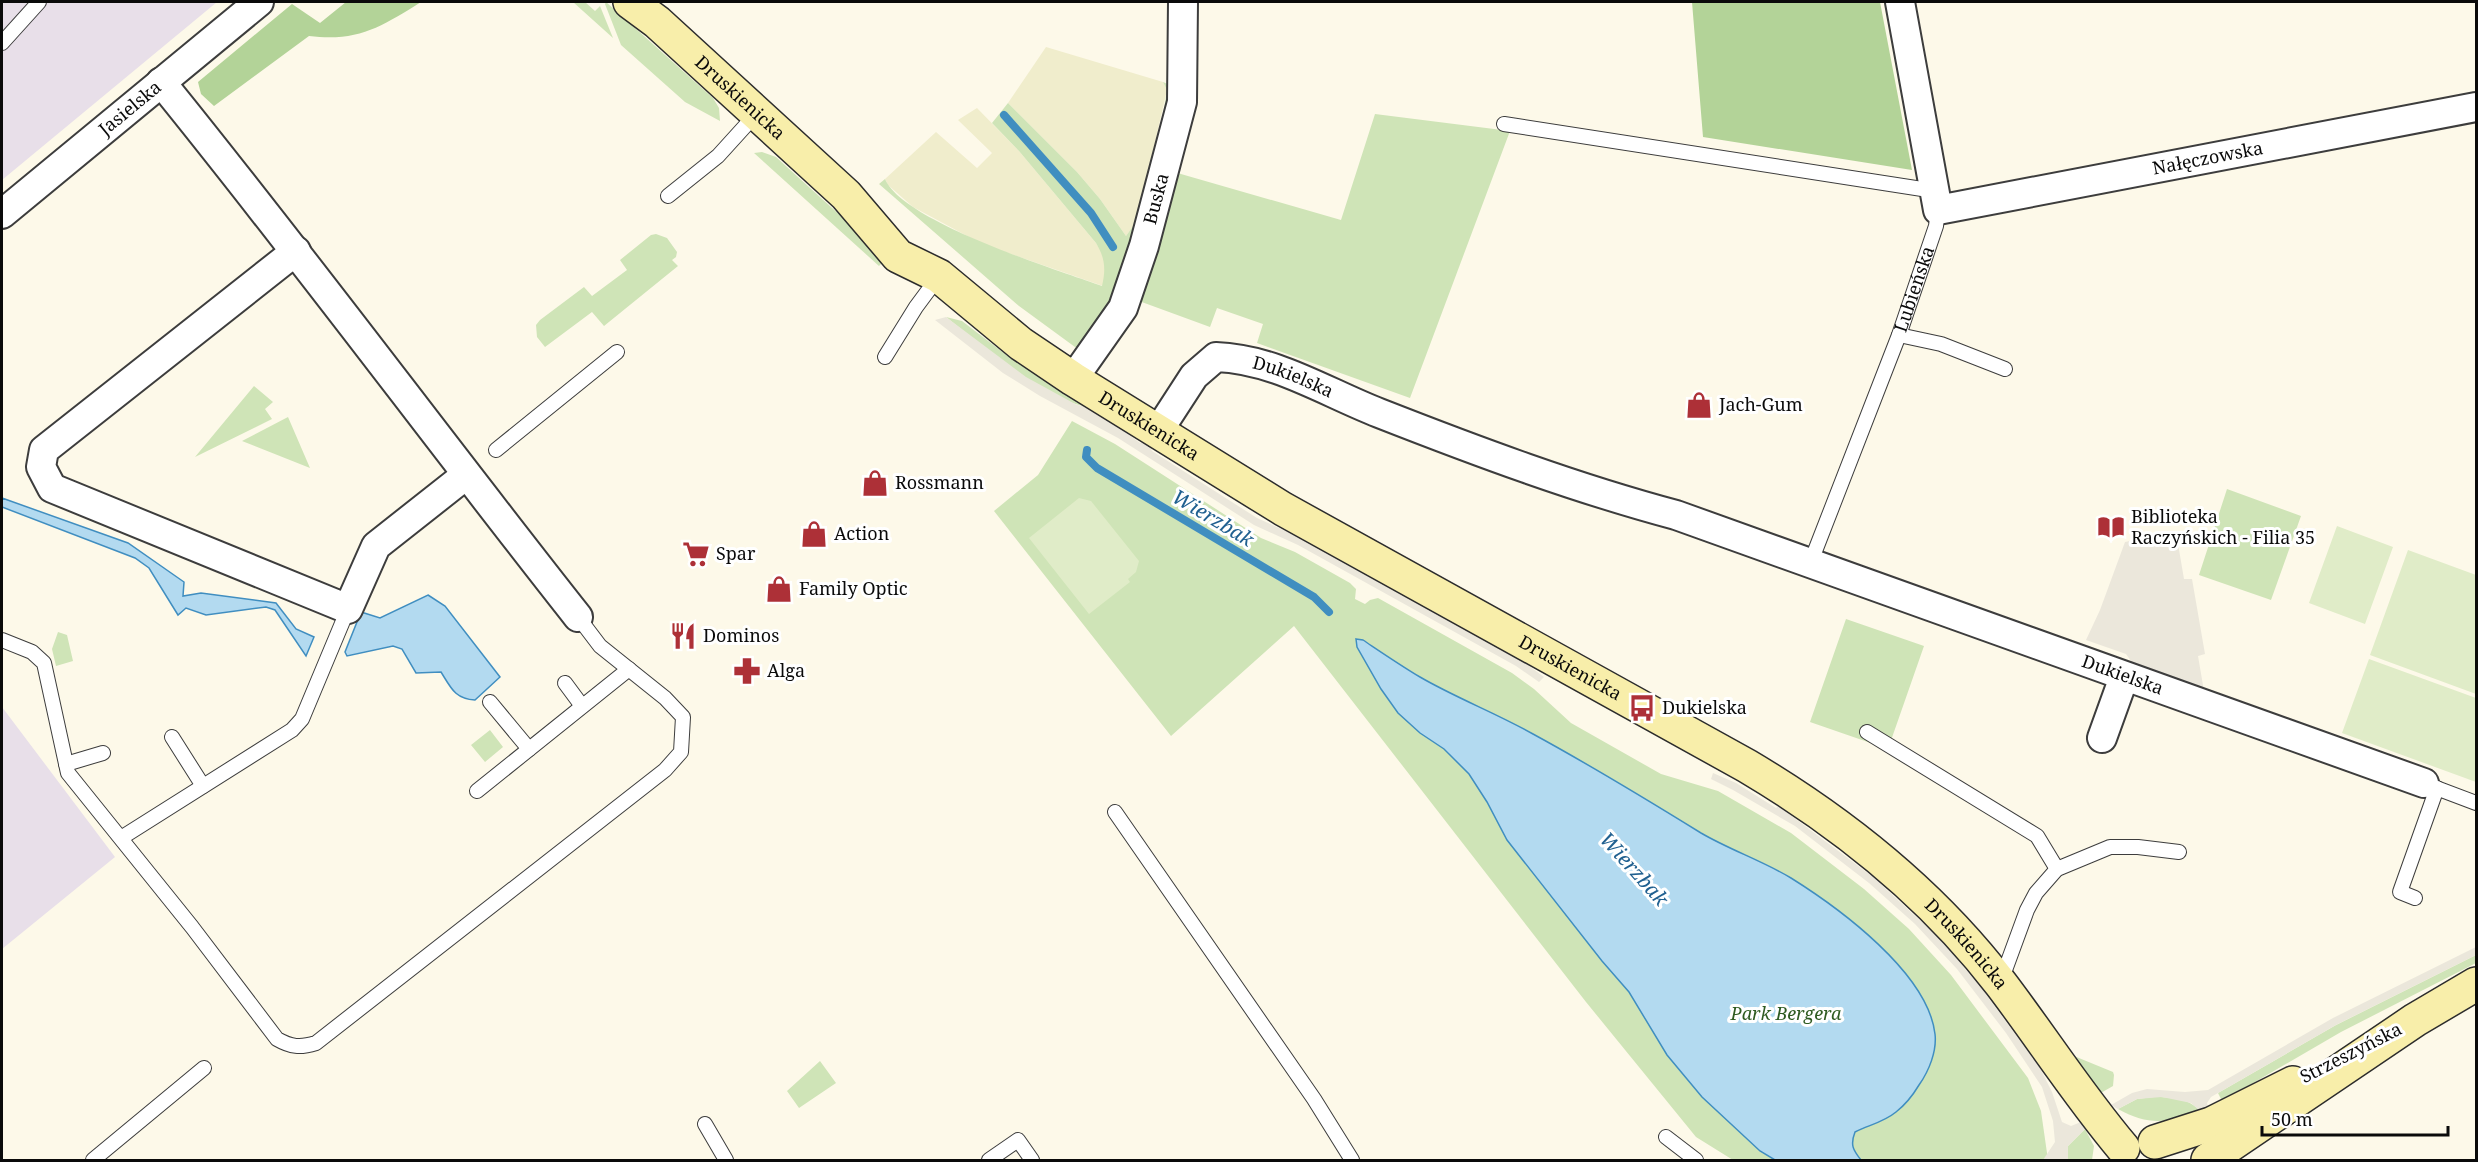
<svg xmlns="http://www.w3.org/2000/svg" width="2478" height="1162" viewBox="0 0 2478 1162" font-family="'Noto Serif',serif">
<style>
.industrial{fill:#e8dfe9}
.farmland{fill:#f0edcc}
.green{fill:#cfe4b7}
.forest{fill:#b3d398}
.pitch{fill:#e0ecc8}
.plaza{fill:#ebe7db}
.water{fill:#b3daf0;stroke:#408ec0;stroke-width:1.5}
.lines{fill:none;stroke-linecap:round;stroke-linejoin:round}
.stream{stroke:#408ec0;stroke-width:8}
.lane-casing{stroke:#3d3d3d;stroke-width:16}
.street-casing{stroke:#3d3d3d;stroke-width:32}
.secondary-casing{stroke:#2c2c2c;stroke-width:36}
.lane{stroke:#fff;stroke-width:14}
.street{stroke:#fff;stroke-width:28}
.secondary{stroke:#f8eeaa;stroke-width:33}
.labels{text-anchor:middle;stroke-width:6;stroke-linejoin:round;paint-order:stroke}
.street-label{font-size:18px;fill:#0a0a0a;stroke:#fff}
.poi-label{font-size:18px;fill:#0a0a0a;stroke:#fff;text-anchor:start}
.park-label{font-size:18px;font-style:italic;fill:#2e5b21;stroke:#fff}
.water-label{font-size:20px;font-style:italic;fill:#206090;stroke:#fff}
</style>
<rect width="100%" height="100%" fill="#fdf9e9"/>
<path class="industrial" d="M 2,2 L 217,2 L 2,180 Z
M 2,707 L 115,857 L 2,949 Z"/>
<path class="farmland" d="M 1046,47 L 1163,82 L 1167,90 L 1146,182 L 1133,226 L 1126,236 L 1100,199 L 1077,172 L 1008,103 Z
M 977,108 L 1019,151 L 1096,243 L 1103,254 L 1106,269 L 1103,286 L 982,244 L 913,207 L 888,185 L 885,179 L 936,132 L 977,168 L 992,153 L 958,120 Z"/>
<path class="green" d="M 573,2 L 585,2 L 595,11 L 600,6 L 613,38 Z
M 606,2 L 713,98 L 719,108 L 720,121 L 685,102 L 621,45 L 605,4 Z
M 1163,82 L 1177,88 L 1119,294 L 1081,347 L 1075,347 L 1019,306 L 879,184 L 885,179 C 903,222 1057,270 1102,286 C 1106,269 1105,258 1096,243 L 1019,151 L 992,123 L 1008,103 L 1077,172 L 1100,199 L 1126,236 L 1133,226 L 1162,120 L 1167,90 Z
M 1375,114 L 1510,131 L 1410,398 L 1257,343 L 1263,324 L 1217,308 L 1210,327 L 1139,301 L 1174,172 L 1341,220 Z
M 762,152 L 776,157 L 887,258 L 879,266 L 754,153 Z
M 656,234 L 667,238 L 677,252 L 676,257 L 672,260 L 678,266 L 604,326 L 592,312 L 545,347 L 537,337 L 536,325 L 540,320 L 584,287 L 592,296 L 627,270 L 620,260 L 651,235 Z
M 946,317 L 962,321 L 1013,360 L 1091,407 C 1055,407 975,340 946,317 Z
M 254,386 L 273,402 L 265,409 L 272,419 L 195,457 Z
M 288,417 L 310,468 L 242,441 Z
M 1072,421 L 1115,444 L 1261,538 L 1295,552 L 1350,583 L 1356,589 L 1355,599 L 1365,604 L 1370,600 L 1378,598 L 1512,673 L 1534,689 L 1571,723 L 1661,774 L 1718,791 L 1791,833 L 1864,889 L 1909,929 L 1951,975 L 2028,1078 L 2041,1111 L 2048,1160 L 1733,1160 L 1696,1137 L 1586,1002 L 1294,626 L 1171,736 L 994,511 L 1038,475 Z
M 2227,489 L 2301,516 L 2271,600 L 2199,575 Z
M 1846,619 L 1924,646 L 1888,749 L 1810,722 Z
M 58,632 L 67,635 L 73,661 L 56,666 L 52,649 Z
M 490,730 L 503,747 L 485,762 L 471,745 Z
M 2476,955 L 2476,963 L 2341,1032 L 2222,1101 L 2218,1093 L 2336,1025 Z
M 2074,1056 L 2113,1072 L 2114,1075 L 2113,1086 L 2099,1094 L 2071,1058 Z
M 820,1061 L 836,1083 L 799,1108 L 787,1091 Z
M 2154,1097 C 2170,1097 2190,1098 2201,1112 C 2168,1122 2150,1127 2118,1109 L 2137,1099 Z
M 2085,1129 L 2094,1146 L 2092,1160 L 2068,1160 L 2068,1146 Z"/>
<path class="forest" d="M 346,2 L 421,2 C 381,27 358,42 309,36 L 214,106 L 201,94 L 198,82 L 292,4 L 320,23 Z
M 1692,2 L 1880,2 L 1912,170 L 1703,137 Z"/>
<path class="pitch" d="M 1079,498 L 1091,501 L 1139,561 L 1136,572 L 1128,579 L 1130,582 L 1089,614 L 1029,538 Z
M 2337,526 L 2393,547 L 2365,624 L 2309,603 Z
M 2408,550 L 2476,575 L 2476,694 L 2370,655 Z
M 2369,659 L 2476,698 L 2476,782 L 2342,733 Z"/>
<path class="plaza" d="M 946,317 L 1026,377 L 1077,405 L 1091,407 L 1140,443 L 1144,442 L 1150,446 L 1152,451 L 1257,518 L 1303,539 L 1521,660 L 1544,677 L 1539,682 L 1516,666 L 1298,545 L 1254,525 L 1118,438 L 1040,396 L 1003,373 L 935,320 Z
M 2176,532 L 2184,579 L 2192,579 L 2205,654 L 2198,656 L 2205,697 L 2128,669 L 2131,661 L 2126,654 L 2086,640 L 2100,610 L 2125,542 Z
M 1713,773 L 1736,783 L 1776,808 L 1781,804 L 1789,814 L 1873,877 L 1941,940 L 1982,989 L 2040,1068 L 2052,1092 L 2062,1122 L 2071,1126 L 2081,1122 L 2085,1129 L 2068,1146 L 2068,1160 L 2043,1160 L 2055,1142 L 2053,1121 L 2042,1087 L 2006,1033 L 1957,969 L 1915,924 L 1869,883 L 1795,826 L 1733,790 L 1711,779 Z
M 2476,947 L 2476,955 L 2336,1025 L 2211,1097 L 2207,1103 L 2208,1108 L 2201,1112 L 2191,1103 L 2162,1097 L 2137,1099 L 2118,1109 L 2111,1105 L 2132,1093 L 2147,1089 L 2185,1092 L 2208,1090 L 2333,1018 Z"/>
<path class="water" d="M 2,498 L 128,543 L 184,582 L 183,596 L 201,593 L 276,603 L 296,629 L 314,637 L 306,656 L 275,610 L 266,607 L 206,615 L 186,608 L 178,615 L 149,568 L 135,558 L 2,507 Z
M 428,595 L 445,606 L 500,677 L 475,700 C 455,699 451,688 441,672 L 416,673 L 402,649 L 393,646 L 347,656 L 345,652 L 361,612 L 380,618 Z
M 1356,639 L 1363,640 C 1381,652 1400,665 1420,677 C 1456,698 1496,713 1533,734 C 1590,765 1646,799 1701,833 C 1730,850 1763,861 1791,878 C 1839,908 1928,973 1935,1034 C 1937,1051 1929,1071 1919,1085 C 1913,1095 1905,1105 1896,1112 C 1884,1122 1869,1125 1855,1132 C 1850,1145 1853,1150 1861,1160 L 1775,1160 L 1760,1151 L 1702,1097 L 1667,1055 L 1629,992 L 1602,961 L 1507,840 L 1487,802 L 1469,774 L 1444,749 L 1420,733 L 1398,713 L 1381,689 L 1357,647 Z"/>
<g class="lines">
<path class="stream" d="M 1004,115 L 1091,213 L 1113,247
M 1087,450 L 1086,457 L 1097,468 L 1314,597 L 1329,612"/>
<defs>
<g id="lane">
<path d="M 2,43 L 39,2"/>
<path d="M 1504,124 L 1935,191"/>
<path d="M 668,196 L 718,156 L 757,113"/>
<path d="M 1899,335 L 1941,344 L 2005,369"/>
<path d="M 885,357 L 916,307 L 939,276"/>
<path d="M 496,450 L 617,352"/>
<path id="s1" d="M 1810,564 L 1899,335 L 1936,226 L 1938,210"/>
<path d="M 2,640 L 32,652 L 44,663 L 68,773 L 192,927 L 277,1039 C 291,1047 300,1048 316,1043 L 665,770 L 681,752 L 683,717 L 665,698 L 600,646 L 578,617"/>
<path d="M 565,683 L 582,706"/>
<path d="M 490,702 L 529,749"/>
<path d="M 1867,732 L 2037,836 L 2057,869"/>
<path d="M 172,737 L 203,786"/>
<path d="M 66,764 L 103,753"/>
<path d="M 2431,786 L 2476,803"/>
<path d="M 477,791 L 629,669"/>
<path d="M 1115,812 L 1314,1099 L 1352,1160"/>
<path d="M 121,838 L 292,730 L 302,719 L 348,609"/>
<path d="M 2415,898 L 2400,892 L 2437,788"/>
<path d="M 2001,981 L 2027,910 L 2036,893 L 2057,869 L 2110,847 L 2138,847 L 2179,852"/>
<path d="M 705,1124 L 726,1160"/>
<path d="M 1666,1137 L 1696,1160"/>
<path d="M 93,1160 L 204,1068"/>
<path d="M 989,1160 L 1018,1140 L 1032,1160"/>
</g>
<g id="street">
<path id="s2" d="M 1900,2 L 1938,210 L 2476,107"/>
<path d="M 161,82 C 304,258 438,440 578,617"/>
<path id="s3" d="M 2,214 L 259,2"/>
<path d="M 296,251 L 44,450 L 41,467 L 52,488 L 348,609 L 376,546 L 466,475"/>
<path id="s4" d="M 1073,379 L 1123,308 L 1144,246 L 1182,102 L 1183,2"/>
<path id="s5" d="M 1157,433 L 1194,376 L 1216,357 C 1275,359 1325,392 1379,413 C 1476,451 1575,488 1676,515 L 2424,783"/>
<path d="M 2102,738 L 2124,677"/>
</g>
<g id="secondary">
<path id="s6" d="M 630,2 L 657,22 L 846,195 L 898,256 L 939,276 L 1021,344 L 1073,379 L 1283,509 L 1747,766 C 1843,823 1932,894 2001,984 C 2042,1038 2079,1096 2123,1148"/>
<path d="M 2155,1142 L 2211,1124 L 2293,1083"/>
<path d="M 2208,1160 L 2415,1020 L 2476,984"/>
</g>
</defs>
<use href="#lane" class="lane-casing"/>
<use href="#street" class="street-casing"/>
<use href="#secondary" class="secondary-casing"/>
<use href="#lane" class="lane"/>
<use href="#street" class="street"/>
<use href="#secondary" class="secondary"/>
</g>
<defs>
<symbol id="shop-bare" viewBox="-9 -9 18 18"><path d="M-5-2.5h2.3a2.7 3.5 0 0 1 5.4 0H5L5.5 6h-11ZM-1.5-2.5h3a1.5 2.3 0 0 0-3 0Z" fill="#ad3037" stroke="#fff" stroke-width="2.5" paint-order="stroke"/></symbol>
<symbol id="library-bare" viewBox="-9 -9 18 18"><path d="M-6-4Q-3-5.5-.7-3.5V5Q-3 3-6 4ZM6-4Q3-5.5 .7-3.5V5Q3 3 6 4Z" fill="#ad3037" stroke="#fff" stroke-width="2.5" paint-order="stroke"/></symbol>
<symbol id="supermarket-bare" viewBox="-9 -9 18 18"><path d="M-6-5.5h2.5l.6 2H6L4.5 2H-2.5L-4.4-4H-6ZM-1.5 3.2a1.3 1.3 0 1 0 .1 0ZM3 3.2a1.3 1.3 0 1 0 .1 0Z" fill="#ad3037" stroke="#fff" stroke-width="2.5" paint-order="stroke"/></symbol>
<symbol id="restaurant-bare" viewBox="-9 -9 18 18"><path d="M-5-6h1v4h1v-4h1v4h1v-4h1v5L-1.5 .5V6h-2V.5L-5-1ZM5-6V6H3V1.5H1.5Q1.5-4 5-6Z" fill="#ad3037" stroke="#fff" stroke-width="2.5" paint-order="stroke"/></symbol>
<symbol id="pharmacy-bare" viewBox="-9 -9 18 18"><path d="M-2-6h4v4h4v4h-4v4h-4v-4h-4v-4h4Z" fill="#ad3037" stroke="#fff" stroke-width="2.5" paint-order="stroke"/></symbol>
<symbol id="bus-bare" viewBox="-9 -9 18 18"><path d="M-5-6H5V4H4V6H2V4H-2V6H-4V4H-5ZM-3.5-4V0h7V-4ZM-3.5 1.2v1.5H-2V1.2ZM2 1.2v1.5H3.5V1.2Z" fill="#ad3037" stroke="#fff" stroke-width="2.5" paint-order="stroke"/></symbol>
</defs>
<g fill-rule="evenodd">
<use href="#shop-bare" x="1680" y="386" width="38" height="38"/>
<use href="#shop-bare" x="856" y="464" width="38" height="38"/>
<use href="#library-bare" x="2092" y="508" width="38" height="38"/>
<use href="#shop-bare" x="795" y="515" width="38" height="38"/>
<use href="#supermarket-bare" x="677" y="535" width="38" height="38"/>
<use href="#shop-bare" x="760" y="570" width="38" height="38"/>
<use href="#restaurant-bare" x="664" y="617" width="38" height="38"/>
<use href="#pharmacy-bare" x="728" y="652" width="38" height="38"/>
<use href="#bus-bare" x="1623" y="689" width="38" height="38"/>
</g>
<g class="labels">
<g class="street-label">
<text dy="6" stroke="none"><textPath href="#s6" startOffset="146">Druskienicka</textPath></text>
<text dy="6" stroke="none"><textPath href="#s3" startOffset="166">Jasielska</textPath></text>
<text dy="6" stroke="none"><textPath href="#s2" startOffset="486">Nałęczowska</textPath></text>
<text dy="6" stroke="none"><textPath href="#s4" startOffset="201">Buska</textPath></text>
<text dy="6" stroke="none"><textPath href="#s1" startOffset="294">Lubieńska</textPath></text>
<text dy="6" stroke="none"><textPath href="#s5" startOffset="177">Dukielska</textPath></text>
<text dy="6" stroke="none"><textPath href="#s6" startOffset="674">Druskienicka</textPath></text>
<text dy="6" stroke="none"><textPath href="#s6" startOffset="1160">Druskienicka</textPath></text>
<text dy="6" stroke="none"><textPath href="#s5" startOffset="1059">Dukielska</textPath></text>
<text dy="6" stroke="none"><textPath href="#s6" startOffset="1646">Druskienicka</textPath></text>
<text transform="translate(2351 1053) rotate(-27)" y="6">Strzeszyńska</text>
</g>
<g class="poi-label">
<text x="1719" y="411">Jach-Gum</text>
<text x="895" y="489">Rossmann</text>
<text x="2131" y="523">Biblioteka<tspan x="2131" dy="21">Raczyńskich - Filia 35</tspan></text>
<text x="834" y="540">Action</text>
<text x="716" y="560">Spar</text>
<text x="799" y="595">Family Optic</text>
<text x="703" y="642">Dominos</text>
<text x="767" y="677">Alga</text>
<text x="1662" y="714">Dukielska</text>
</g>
<g class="park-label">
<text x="1786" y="1020">Park Bergera</text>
</g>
<g class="water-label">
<text transform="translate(1213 518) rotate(31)" y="7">Wierzbak</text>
<text transform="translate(1634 869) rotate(48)" y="7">Wierzbak</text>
</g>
</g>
<rect width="2478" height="1162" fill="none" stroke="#0a0a0a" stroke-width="6"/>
<path d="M2262 1126v9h186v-9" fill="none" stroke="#0a0a0a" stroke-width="3"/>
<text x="2271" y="1126" font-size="18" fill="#0a0a0a" stroke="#ffffff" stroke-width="4.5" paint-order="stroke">50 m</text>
</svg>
